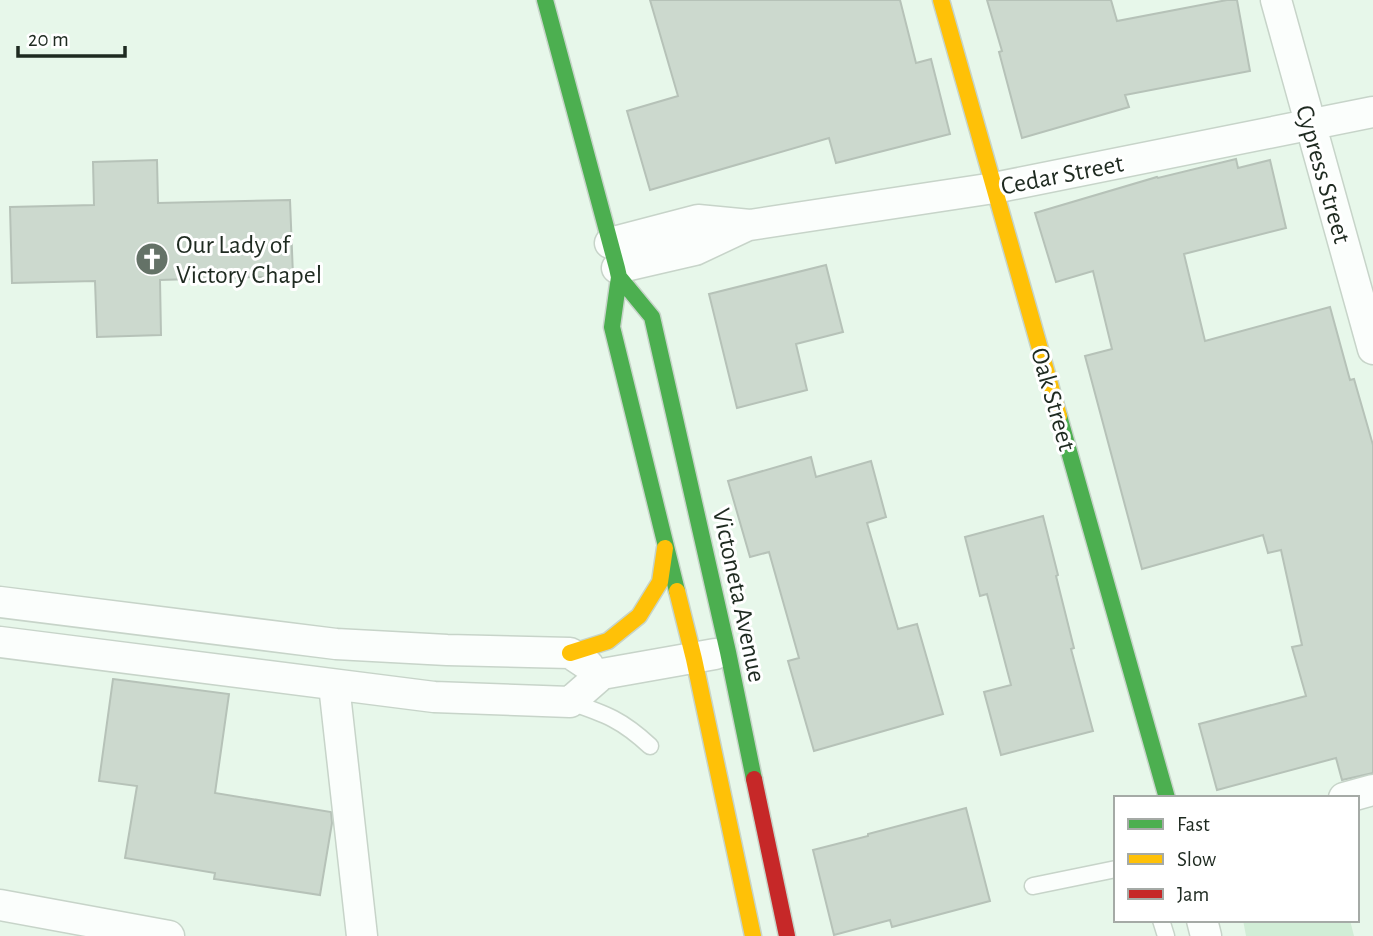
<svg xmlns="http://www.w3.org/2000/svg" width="1373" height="936" viewBox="0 0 1373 936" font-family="'Alegreya Sans',sans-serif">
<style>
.green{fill:#d1edd6}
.building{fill:#ccd9ce;stroke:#b6c2b8;stroke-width:2}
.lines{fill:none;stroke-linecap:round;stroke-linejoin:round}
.lane-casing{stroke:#c7d4c9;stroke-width:19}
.street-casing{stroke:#c7d4c9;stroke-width:33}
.fast-casing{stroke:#c7d4c9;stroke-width:19}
.slow-casing{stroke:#c7d4c9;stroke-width:19}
.jam-casing{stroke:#c7d4c9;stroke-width:19}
.lane{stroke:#fbfefc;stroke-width:16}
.street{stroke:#fbfefc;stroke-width:30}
.fast{stroke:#4caf50;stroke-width:16}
.slow{stroke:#ffc107;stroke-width:16}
.jam{stroke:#c62828;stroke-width:16}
.labels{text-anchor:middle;stroke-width:6;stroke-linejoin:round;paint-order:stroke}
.street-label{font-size:26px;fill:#1e2a20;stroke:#fff}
.poi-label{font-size:26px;fill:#1e2a20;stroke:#fff;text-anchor:start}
</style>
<rect width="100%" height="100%" fill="#e7f7ea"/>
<path class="green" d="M 1243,920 L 1350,920 L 1354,936 L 1246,936 Z"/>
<path class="building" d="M 650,0 L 900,0 L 916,63 L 931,59 L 950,134 L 836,163 L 829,138 L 650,190 L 627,111 L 678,96 Z
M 987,0 L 1111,0 L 1117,21 L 1227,0 L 1237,0 L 1250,71 L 1125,95 L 1129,107 L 1022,138 L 999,52 L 1002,51 Z
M 1236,159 L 1238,168 L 1270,160 L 1286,228 L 1184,254 L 1205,341 L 1330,307 L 1350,380 L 1354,379 L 1373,445 L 1373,773 L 1342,780 L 1336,758 L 1217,790 L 1199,724 L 1306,696 L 1292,647 L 1302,645 L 1281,550 L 1268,553 L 1263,535 L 1142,569 L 1085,356 L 1112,349 L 1093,271 L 1056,282 L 1035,213 L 1157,177 L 1158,178 Z
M 157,160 L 158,203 L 290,200 L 293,276 L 160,280 L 161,335 L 97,337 L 95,281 L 12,283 L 10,207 L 94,205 L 93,162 Z
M 826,265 L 843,332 L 796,344 L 807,390 L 737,408 L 709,294 Z
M 811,457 L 816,477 L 871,461 L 886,517 L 867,523 L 898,629 L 917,624 L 943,714 L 814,751 L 788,661 L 799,658 L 769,552 L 750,557 L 728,481 Z
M 1043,516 L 1058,575 L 1056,576 L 1074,648 L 1071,649 L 1093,731 L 1001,755 L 984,692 L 1011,685 L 987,594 L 980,596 L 965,537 Z
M 113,679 L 229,694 L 215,793 L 331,812 L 332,823 L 320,895 L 214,879 L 215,873 L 125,858 L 137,786 L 99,781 Z
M 966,808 L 990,901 L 892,927 L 890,920 L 834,935 L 813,850 L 868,836 L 868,834 Z"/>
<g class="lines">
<defs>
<path id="lane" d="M 570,702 C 606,714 622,720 650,746
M 1033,886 L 1116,869
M 1161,920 L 1166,936"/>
<path id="street" d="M 1276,0 L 1373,349
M 610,243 L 698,220 L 750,225 L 994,188 L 1373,112
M 617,268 L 695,250 L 746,226
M 0,602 L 336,644 L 447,650 L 570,653 L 588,665
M 0,642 L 434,697 L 570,702 L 602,674 L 715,654
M 334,685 L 362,936
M 1344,798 L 1373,790
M 0,905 L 169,936
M 1202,920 L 1206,936"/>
<path id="fast" d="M 545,0 L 617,268 L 619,277 L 612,327 L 677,591
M 619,277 L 652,317 L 728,652 L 754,779
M 1059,416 L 1167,798"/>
<path id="slow" d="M 941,0 L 1059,416
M 677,591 L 694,659 L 753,936
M 570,653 L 608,641 L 639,616 L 660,582 L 665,548"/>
<path id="jam" d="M 754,779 L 787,936"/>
</defs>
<use href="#lane" class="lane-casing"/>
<use href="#street" class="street-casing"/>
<use href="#fast" class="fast-casing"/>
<use href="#slow" class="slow-casing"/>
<use href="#jam" class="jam-casing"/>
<use href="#lane" class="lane"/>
<use href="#street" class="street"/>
<use href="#fast" class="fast"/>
<use href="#slow" class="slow"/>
<use href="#jam" class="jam"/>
</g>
<defs>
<symbol id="church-disc" viewBox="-11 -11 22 22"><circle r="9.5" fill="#647267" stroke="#fff"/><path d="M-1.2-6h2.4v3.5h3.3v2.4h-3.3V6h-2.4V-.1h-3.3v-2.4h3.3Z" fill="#fff"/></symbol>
</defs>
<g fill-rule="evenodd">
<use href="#church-disc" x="133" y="240" width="38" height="38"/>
</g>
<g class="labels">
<g class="street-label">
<text transform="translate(1062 174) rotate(-11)" y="9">Cedar Street</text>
<text transform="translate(1324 174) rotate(74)" y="9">Cypress Street</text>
<text transform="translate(1054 399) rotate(74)" y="9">Oak Street</text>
<text transform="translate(740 595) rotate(78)" y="9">Victoneta Avenue</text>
</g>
<g class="poi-label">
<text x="176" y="253">Our Lady of<tspan x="176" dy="30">Victory Chapel</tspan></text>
</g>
</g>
<rect x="1114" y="796" width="245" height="126" fill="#ffffff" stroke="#a5aaa6" stroke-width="2"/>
<rect x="1128" y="819" width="35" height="10" fill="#4caf50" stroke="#a5aaa6" stroke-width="2"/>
<text x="1177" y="831" font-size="21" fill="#1e2a20">Fast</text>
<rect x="1128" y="854" width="35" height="10" fill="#ffc107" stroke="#a5aaa6" stroke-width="2"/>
<text x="1177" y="866" font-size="21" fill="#1e2a20">Slow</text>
<rect x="1128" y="889" width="35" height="10" fill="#c62828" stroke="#a5aaa6" stroke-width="2"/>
<text x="1177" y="901" font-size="21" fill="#1e2a20">Jam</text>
<path d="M18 46v10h107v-10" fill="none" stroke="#1e2a20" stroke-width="3.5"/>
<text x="28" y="46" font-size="21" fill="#1e2a20" stroke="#ffffff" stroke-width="5" paint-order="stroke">20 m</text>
</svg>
